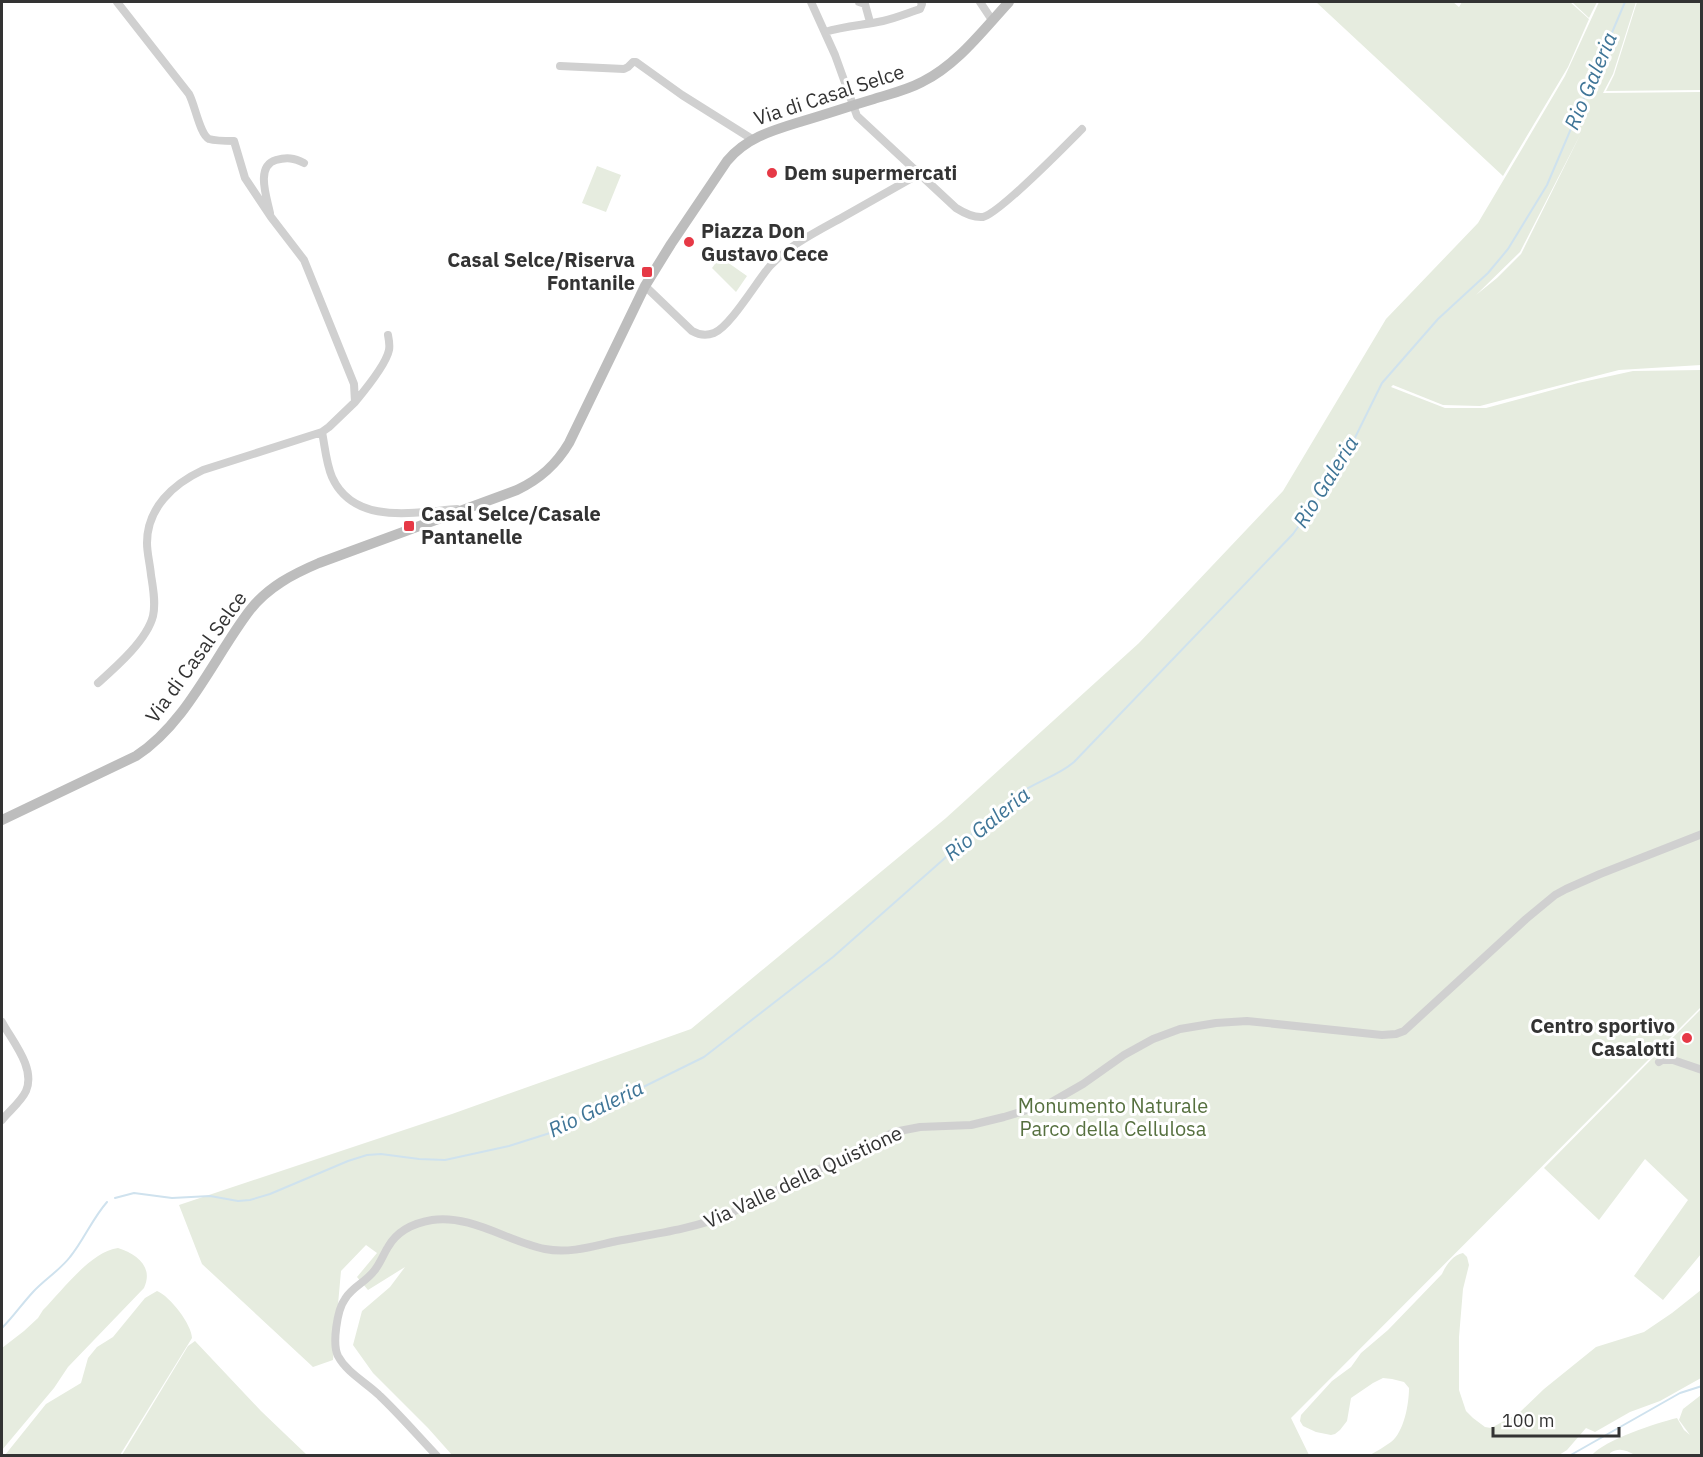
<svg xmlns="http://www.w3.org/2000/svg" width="1703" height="1457" viewBox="0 0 1703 1457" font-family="'IBM Plex Sans',sans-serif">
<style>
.green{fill:#e6ecdf;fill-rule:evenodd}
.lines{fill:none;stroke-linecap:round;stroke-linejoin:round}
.stream{stroke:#cfe2ee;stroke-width:2}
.street{stroke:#d0d0d0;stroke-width:8}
.secondary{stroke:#bdbdbd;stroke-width:10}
.poi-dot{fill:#e63946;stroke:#fff;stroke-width:2}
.labels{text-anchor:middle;stroke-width:6;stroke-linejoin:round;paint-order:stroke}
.street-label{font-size:20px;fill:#333;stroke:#fff}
.poi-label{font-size:20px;font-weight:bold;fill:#333;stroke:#fff;text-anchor:start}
.park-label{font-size:20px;fill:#56703f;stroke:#fff}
.water-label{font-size:21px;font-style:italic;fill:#3f7597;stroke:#fff}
</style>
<rect width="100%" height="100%" fill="#fff"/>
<path class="green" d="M 1316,2 L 1453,2 L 1459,7 L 1462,2 L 1570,2 L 1589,19 L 1568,67 L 1503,176 Z
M 1572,2 L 1597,2 L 1589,18 Z
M 1599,2 L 1636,2 L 1613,74 L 1603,93 L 1701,92 L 1701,365 L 1619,370 L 1480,406 L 1443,405 L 1393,385 L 1391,387 L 1445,408 L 1486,408 L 1578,383 L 1633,371 L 1701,370 L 1701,1007 L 1291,1418 L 1309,1455 L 452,1455 L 428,1428 L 373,1373 L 353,1345 L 362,1311 L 390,1287 L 405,1267 L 368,1290 L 357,1277 L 377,1253 L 366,1245 L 341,1271 L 333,1360 L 313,1367 L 202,1264 L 179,1205 L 452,1114 L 691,1029 L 946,818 L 1139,643 L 1283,491 L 1386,319 L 1478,223 L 1565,76 ZM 1581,133 L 1521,254 L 1497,278 L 1476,295 L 1520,252 Z
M 1637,2 L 1701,2 L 1701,90 L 1606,91 L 1614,75 Z
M 597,166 L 621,175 L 606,212 L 582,203 Z
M 720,257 L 747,276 L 736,292 L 712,268 Z
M 1701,1009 L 1702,1067 L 1700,1075 L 1702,1079 L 1701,1254 L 1663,1300 L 1634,1276 L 1688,1200 L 1645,1159 L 1599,1220 L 1544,1168 Z
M 118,1248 C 136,1254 154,1266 144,1288 L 68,1367 L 54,1388 L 2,1450 L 2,1348 L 24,1331 L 38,1318 L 43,1310 C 62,1291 91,1251 118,1248 Z
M 1463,1253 L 1467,1257 L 1469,1265 L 1463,1289 L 1459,1337 L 1459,1390 L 1466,1411 L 1473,1418 L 1485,1427 L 1491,1428 L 1519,1413 L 1544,1389 L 1596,1347 L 1644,1332 L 1672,1313 L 1701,1290 L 1701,1378 L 1660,1401 L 1630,1412 L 1595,1432 L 1586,1428 L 1567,1450 L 1559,1455 L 1370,1455 C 1377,1451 1384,1447 1391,1442 C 1404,1432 1409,1404 1409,1388 L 1404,1382 L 1392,1379 L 1383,1378 L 1373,1383 L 1351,1398 L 1347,1421 L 1340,1430 L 1335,1434 L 1331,1435 L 1316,1432 L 1303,1426 L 1300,1421 L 1301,1415 L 1332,1381 L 1351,1367 L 1361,1353 L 1388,1330 L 1442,1274 C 1446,1265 1453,1255 1463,1253 Z
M 157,1291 C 170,1296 192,1325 192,1338 L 120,1455 L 5,1455 L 46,1404 L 81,1383 L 88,1358 L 97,1347 L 113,1337 L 145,1298 Z
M 195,1341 L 261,1411 L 307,1455 L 122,1455 L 188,1346 Z
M 1701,1395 L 1701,1455 L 1635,1455 C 1626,1450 1619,1447 1610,1453 L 1610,1455 L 1592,1455 C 1605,1440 1656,1423 1677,1418 L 1684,1430 L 1690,1435 L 1679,1420 L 1683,1409 Z"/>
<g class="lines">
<path class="stream" d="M 115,1198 L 134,1193 L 172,1198 L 210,1196 L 238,1201 L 250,1200 L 270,1194 L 348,1161 L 367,1155 L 381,1154 L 419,1159 L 445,1160 L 509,1146 L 550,1133 L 704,1057 L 833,957 L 1014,797 C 1033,782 1057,777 1074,762 L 1293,534 L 1340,468 L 1382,383 L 1438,319 L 1488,273 L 1508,249 L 1547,185 L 1625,2
M 2,1328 C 14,1316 21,1305 33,1292 C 44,1280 60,1270 70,1257 C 84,1240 92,1219 107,1202
M 1569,1456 L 1680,1393 L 1702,1386"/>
<path class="street" d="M 117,2 L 189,94 C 195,105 200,135 209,139 C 216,141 226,141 234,141 L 245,178 L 271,217 L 304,260 L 354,384 L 355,402 L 329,427 L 322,432 C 325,447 326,463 332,477 C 354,526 415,512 457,509
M 811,2 L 835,55 L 857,116 L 956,208 C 964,213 973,218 983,217 C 999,214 1066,145 1082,129
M 859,2 L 865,4 L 870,22
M 980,2 L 992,20
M 825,32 C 844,26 864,25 883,21 C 896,18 908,13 920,9 L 922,4 L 921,2
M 560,66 L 624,69 L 628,67 L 633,62 L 636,62 L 682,95 L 752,139
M 270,213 C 267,198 255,166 276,160 C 287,157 294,158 304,163
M 645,286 L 692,331 C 699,335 706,336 714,333 C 730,327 757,281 770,266 C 789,245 818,231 843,217 C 868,203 894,188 919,174
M 355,402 C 365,390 386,365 389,350 C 390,345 389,340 388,335
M 98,683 C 116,667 147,640 153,616 C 156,603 153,588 151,575 C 150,564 147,553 147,543 C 147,508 173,484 203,470 L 322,432
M 2,1022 C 12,1041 36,1068 26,1091 C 21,1102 9,1111 2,1120
M 1659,1062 L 1662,1060 L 1673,1060 L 1702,1070
M 437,1456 C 418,1436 400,1415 380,1396 C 367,1383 347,1373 338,1356 C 332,1344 337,1310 345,1299 C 352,1287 366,1282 374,1271 C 380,1264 383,1255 388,1247 C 397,1231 414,1223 432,1220 C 470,1214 509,1242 545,1249 C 569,1254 594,1246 617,1241 C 654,1234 692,1229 727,1215 L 894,1132 L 920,1127 L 971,1125 L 1004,1117 L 1050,1103 L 1083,1084 L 1124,1055 L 1153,1039 L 1180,1029 L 1216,1023 L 1247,1021 L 1382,1035 L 1396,1034 L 1404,1031 L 1526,919 L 1555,895 L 1566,889 L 1600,874 L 1702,834"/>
<path class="secondary" d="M 2,820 L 136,756 C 187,723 214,657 250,610 C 268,587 293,574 319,563 L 517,490 C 540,479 556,465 569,443 L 645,286 L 671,244 L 727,161 C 747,137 774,130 803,121 C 827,114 850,106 874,99 C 890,94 907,90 922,82 C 957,65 983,30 1009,2"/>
</g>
<g class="poi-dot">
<circle cx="772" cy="173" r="6"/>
<circle cx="689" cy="242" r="6"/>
<rect x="641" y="266" width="12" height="12" rx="3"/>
<rect x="403" y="520" width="12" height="12" rx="3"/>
<circle cx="1687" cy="1038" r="6"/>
</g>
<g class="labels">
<g class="street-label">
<text transform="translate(829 95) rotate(-18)" y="7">Via di Casal Selce</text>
<text transform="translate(196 657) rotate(-54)" y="7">Via di Casal Selce</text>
<text transform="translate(803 1177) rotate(-25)" y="7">Via Valle della Quistione</text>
</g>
<g class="poi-label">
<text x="784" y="180">Dem supermercati</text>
<text x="701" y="238">Piazza Don<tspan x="701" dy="23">Gustavo Cece</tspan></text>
<text x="635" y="267" text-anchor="end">Casal Selce/Riserva<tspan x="635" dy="23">Fontanile</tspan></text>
<text x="421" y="521">Casal Selce/Casale<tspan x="421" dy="23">Pantanelle</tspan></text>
<text x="1675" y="1033" text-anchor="end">Centro sportivo<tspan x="1675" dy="23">Casalotti</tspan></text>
</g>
<g class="park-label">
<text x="1113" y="1113">Monumento Naturale<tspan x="1113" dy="23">Parco della Cellulosa</tspan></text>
</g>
<g class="water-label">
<text transform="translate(1591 81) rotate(-67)" y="7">Rio Galeria</text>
<text transform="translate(1326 482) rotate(-58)" y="7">Rio Galeria</text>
<text transform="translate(987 824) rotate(-39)" y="7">Rio Galeria</text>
<text transform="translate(596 1109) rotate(-26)" y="7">Rio Galeria</text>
</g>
</g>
<rect width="1703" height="1457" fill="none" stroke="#333333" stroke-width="6"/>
<path d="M1493 1427v9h126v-9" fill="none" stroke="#333333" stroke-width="3"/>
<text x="1502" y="1427" font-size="18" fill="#333333" stroke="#ffffff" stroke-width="4.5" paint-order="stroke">100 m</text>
</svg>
